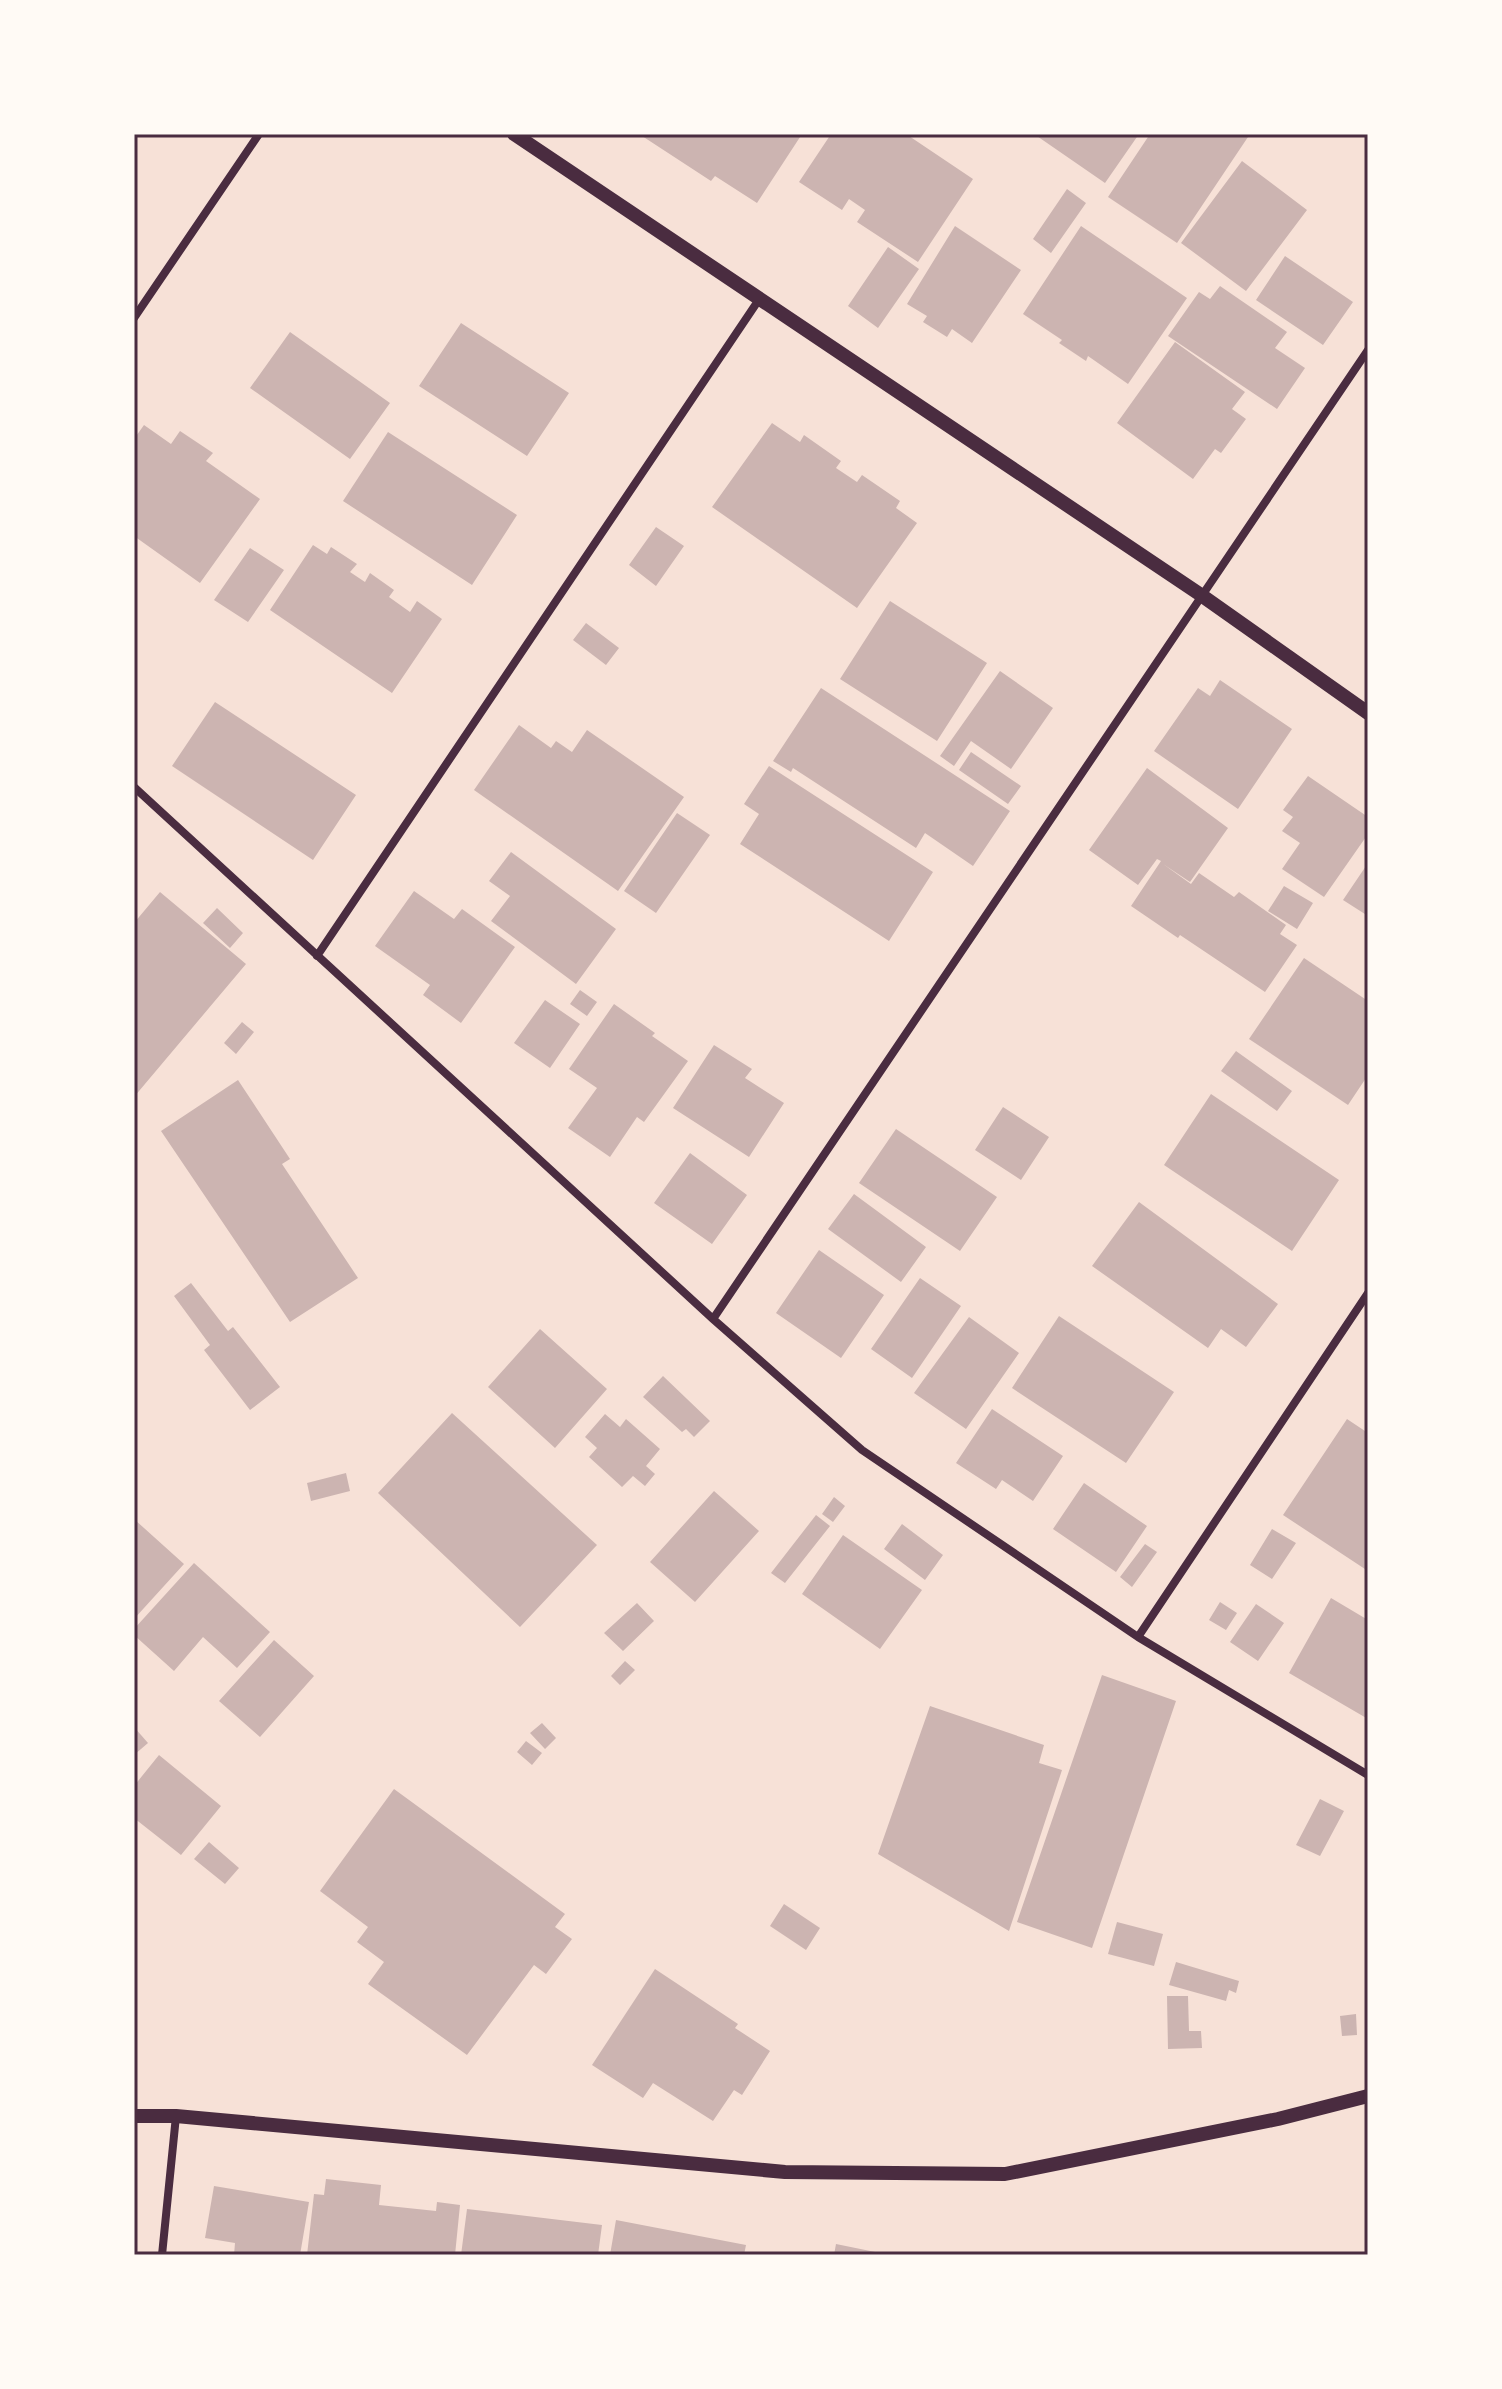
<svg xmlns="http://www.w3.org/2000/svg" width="1502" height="2389" viewBox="0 0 1502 2389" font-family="'Titillium Web',sans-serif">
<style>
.building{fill:#ccb4b1}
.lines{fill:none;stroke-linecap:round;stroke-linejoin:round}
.minor{stroke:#4a2c40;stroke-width:8}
.tertiary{stroke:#4a2c40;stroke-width:14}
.neatline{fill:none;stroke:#4a2c40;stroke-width:3}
</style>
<rect width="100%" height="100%" fill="#f7e1d7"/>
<path class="building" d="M 639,134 L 802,134 L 757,203 L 715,176 L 711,181 Z
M 831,134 L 906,134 L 973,179 L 918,262 L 857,222 L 865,210 L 849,199 L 842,210 L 799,182 Z
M 1034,134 L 1139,134 L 1105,183 Z
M 1150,134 L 1250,134 L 1177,243 L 1108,197 Z
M 1242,161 L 1307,210 L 1246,291 L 1181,243 Z
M 1067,189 L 1086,203 L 1051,253 L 1033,239 Z
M 955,226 L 1021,270 L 972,343 L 952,329 L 947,337 L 923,322 L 927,316 L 907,304 Z
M 1081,226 L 1187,298 L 1128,384 L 1088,356 L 1086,361 L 1059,343 L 1062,340 L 1023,314 Z
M 888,247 L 919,269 L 878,328 L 848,306 Z
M 1285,256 L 1353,302 L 1323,345 L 1256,300 Z
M 1220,286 L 1287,332 L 1275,348 L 1305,368 L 1277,409 L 1168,336 L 1199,292 L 1210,299 Z
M 461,323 L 569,393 L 527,456 L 419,386 Z
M 290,332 L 390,403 L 350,459 L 250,388 Z
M 1175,342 L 1245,392 L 1232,409 L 1246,419 L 1221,453 L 1215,449 L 1193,479 L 1117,423 Z
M 772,423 L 800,442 L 804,435 L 841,461 L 836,468 L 857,482 L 862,475 L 900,501 L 896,508 L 917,523 L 857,608 L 712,507 Z
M 144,425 L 171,444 L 180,431 L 213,453 L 206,461 L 260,499 L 200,583 L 134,536 L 134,439 Z
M 388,432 L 517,515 L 472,585 L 343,501 Z
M 656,527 L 684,546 L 656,586 L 629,565 Z
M 313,545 L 327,554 L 331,547 L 357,564 L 350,572 L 365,582 L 370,573 L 394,590 L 389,597 L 410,612 L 417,601 L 442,619 L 392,693 L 270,610 Z
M 250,548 L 284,570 L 248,622 L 214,600 Z
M 890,601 L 987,663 L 937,741 L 840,679 Z
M 586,623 L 619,648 L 606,665 L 573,640 Z
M 1000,671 L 1053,708 L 1011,769 L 971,741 L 954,766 L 940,756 Z
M 1220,680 L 1292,729 L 1238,809 L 1154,751 L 1198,688 L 1210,696 Z
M 821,688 L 1010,811 L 973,866 L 925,833 L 916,848 L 793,768 L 791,772 L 773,761 Z
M 215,702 L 356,795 L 313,860 L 172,766 Z
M 519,725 L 551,748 L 556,741 L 572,752 L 587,730 L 684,797 L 618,891 L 474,790 Z
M 971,752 L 1021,786 L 1008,804 L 959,770 Z
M 769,766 L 933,872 L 889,941 L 740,844 L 759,814 L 744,804 Z
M 1147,768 L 1228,828 L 1190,882 L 1163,864 L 1191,884 L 1199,873 L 1234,897 L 1239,892 L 1286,925 L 1280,934 L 1297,945 L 1265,992 L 1180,935 L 1178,938 L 1131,906 L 1161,861 L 1157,859 L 1138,885 L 1089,850 Z
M 1308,776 L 1368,817 L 1368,834 L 1324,897 L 1282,869 L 1300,843 L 1282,831 L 1293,817 L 1283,810 Z
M 677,813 L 710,835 L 656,913 L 624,891 Z
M 511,852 L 616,929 L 576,984 L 491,921 L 510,896 L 489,881 Z
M 1368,863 L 1368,916 L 1343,900 Z
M 1284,886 L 1313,903 L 1297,929 L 1268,911 Z
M 414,891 L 454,919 L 462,909 L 515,947 L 461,1023 L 423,995 L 430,985 L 375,946 Z
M 160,892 L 246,964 L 134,1097 L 134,923 Z
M 217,908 L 243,933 L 230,948 L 203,923 Z
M 1304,958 L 1368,1001 L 1368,1075 L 1348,1105 L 1249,1039 Z
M 580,990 L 597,1002 L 587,1016 L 570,1004 Z
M 545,1000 L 580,1024 L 550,1068 L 514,1043 Z
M 614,1004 L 655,1033 L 652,1036 L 688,1061 L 644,1122 L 637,1117 L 610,1157 L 568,1128 L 597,1088 L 569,1069 Z
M 242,1022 L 254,1032 L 236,1054 L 224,1043 Z
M 714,1045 L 752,1069 L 745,1078 L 784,1103 L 749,1157 L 673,1108 Z
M 1236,1051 L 1292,1091 L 1277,1111 L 1221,1071 Z
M 238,1080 L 290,1159 L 282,1164 L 358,1278 L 290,1322 L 161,1131 Z
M 1211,1094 L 1339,1180 L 1292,1251 L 1164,1165 Z
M 1003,1107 L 1049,1137 L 1021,1180 L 975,1150 Z
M 896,1129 L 997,1197 L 960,1251 L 859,1183 Z
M 690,1153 L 747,1195 L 712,1244 L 654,1203 Z
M 854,1194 L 926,1247 L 901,1282 L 828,1229 Z
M 1139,1202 L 1278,1304 L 1246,1347 L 1221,1329 L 1208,1348 L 1092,1266 Z
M 819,1250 L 884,1295 L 841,1358 L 776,1313 Z
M 920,1278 L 961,1306 L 912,1378 L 871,1349 Z
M 191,1283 L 228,1331 L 233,1327 L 280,1387 L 250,1410 L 204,1350 L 210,1345 L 174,1296 Z
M 1059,1316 L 1174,1392 L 1126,1463 L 1012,1388 Z
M 969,1317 L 1019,1353 L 966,1429 L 914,1393 Z
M 540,1329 L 607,1389 L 555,1448 L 488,1387 Z
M 663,1376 L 710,1421 L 694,1437 L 686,1429 L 682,1432 L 643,1397 Z
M 992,1409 L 1063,1456 L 1033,1501 L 1002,1480 L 996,1489 L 956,1463 Z
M 452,1413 L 597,1545 L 520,1627 L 378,1493 Z
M 605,1414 L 620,1427 L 626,1419 L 660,1449 L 646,1466 L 655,1474 L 645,1486 L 633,1476 L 622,1487 L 589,1457 L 597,1448 L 585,1437 Z
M 1347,1419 L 1368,1433 L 1368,1571 L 1283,1515 Z
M 346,1473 L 350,1491 L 311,1501 L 307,1483 Z
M 1084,1483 L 1147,1526 L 1116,1572 L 1053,1529 Z
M 714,1491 L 759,1531 L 695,1602 L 650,1562 Z
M 834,1497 L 845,1506 L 833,1522 L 822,1514 Z
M 816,1515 L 830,1526 L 785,1583 L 771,1573 Z
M 134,1519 L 184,1564 L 134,1619 Z
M 902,1524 L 943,1555 L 925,1580 L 884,1549 Z
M 1272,1529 L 1296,1543 L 1272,1579 L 1250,1565 Z
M 843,1535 L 922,1590 L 880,1649 L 802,1594 Z
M 1145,1544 L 1157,1552 L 1132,1587 L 1120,1577 Z
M 194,1563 L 270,1632 L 237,1668 L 203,1637 L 174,1671 L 134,1635 L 134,1629 Z
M 1331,1598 L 1368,1620 L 1368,1719 L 1289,1673 Z
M 1220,1602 L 1237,1613 L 1226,1630 L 1209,1620 Z
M 637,1603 L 654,1621 L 623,1651 L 604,1633 Z
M 1256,1604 L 1284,1623 L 1258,1661 L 1230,1642 Z
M 274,1640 L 314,1676 L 260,1737 L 219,1701 Z
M 625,1661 L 635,1670 L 620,1685 L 611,1676 Z
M 1102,1675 L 1176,1701 L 1092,1948 L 1017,1922 Z
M 930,1706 L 1044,1745 L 1039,1763 L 1062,1770 L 1009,1931 L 878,1854 Z
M 542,1723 L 556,1738 L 545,1749 L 530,1733 Z
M 134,1727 L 148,1743 L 134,1755 Z
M 526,1741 L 542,1753 L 532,1765 L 517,1752 Z
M 159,1755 L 221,1806 L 181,1855 L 134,1818 L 134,1786 Z
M 394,1789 L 565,1914 L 555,1927 L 572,1939 L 546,1974 L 534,1965 L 467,2055 L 368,1984 L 384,1962 L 357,1942 L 368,1927 L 320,1891 Z
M 1320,1799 L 1344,1811 L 1320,1856 L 1296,1845 Z
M 209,1842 L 239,1868 L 225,1884 L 194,1859 Z
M 784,1904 L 820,1928 L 806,1950 L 770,1926 Z
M 1117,1922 L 1163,1934 L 1154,1966 L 1108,1954 Z
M 1176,1962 L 1239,1981 L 1236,1993 L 1229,1990 L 1226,2001 L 1169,1985 Z
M 655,1969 L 738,2024 L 735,2028 L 770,2051 L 742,2095 L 734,2090 L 713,2121 L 653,2083 L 643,2098 L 592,2065 Z
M 1167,1996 L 1188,1996 L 1189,2031 L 1201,2031 L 1202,2048 L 1168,2049 Z
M 1356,2014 L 1357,2035 L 1342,2036 L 1340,2016 Z
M 326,2179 L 381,2185 L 379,2205 L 436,2211 L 437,2202 L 460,2205 L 455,2255 L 307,2255 L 314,2194 L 324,2195 Z
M 214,2186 L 309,2202 L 300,2255 L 234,2255 L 235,2243 L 205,2238 Z
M 467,2209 L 602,2225 L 598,2255 L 461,2255 Z
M 616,2220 L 746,2245 L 744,2255 L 610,2255 Z
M 836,2244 L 885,2254 L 885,2255 L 834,2255 Z"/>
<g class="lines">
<path class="minor" d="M 134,318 L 259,134
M 134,787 L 713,1319 L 862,1450 L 1138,1637 L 1368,1775
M 317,956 L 760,298
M 713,1319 L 1368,350
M 1138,1637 L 1368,1293
M 162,2255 L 176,2116"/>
<path class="tertiary" d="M 514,134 L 1201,595 L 1368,713
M 134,2116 L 176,2116 L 785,2172 L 1005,2174 L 1278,2119 L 1368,2096"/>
</g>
<rect width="1502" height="2389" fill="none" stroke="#fffaf5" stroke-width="272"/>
<rect x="136" y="136" width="1230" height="2117" class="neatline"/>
</svg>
